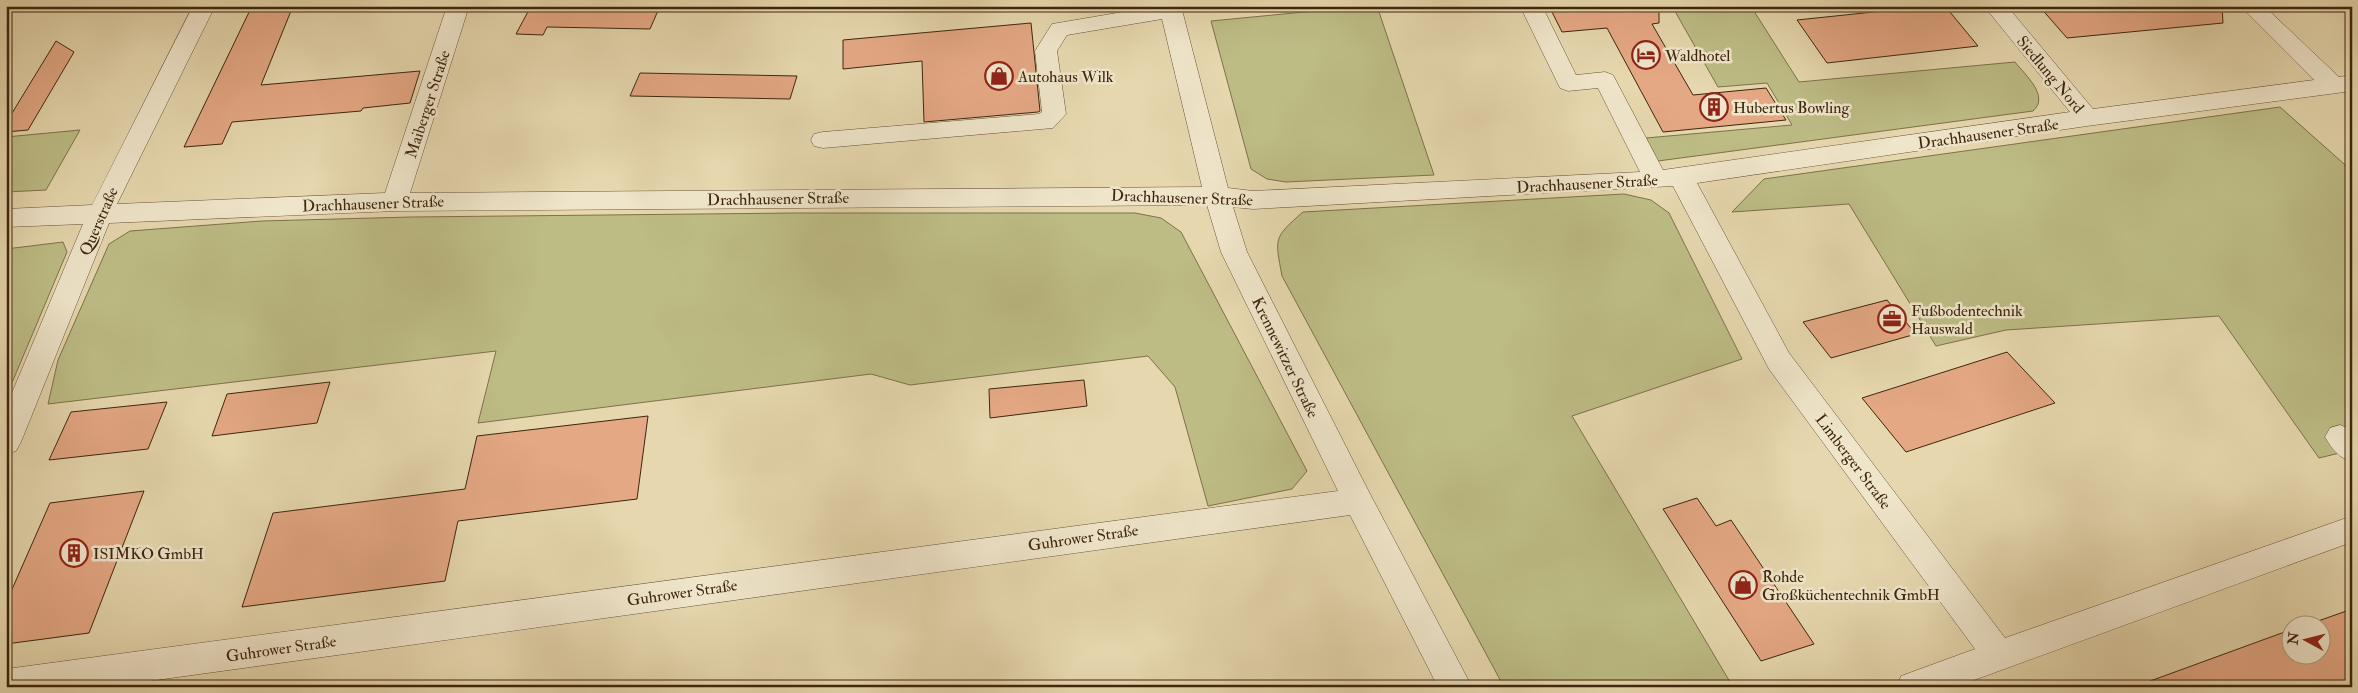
<svg xmlns="http://www.w3.org/2000/svg" width="2358" height="693" viewBox="0 0 2358 693" font-family="'IM FELL Double Pica',serif">
<style>
.green{fill:#bdbc85;stroke:#7e714a}
.building{fill:#e4a884;stroke:#3e260e}
.lines{fill:none;stroke-linecap:round;stroke-linejoin:round}
.minor-casing{stroke:#685236;stroke-width:1}
.minor{fill:#efe5ca;fill-rule:evenodd}
.labels{text-anchor:middle;stroke-width:5;stroke-linejoin:round;paint-order:stroke}
.poi-label{font-size:16px;fill:#3e260e;stroke:#efe5ca;text-anchor:start}
.street-label{font-size:16px;fill:#3e260e;stroke:#efe5ca}
</style>
<rect width="100%" height="100%" fill="#e6d7ae"/>
<filter id="stains"><feTurbulence type="fractalNoise" baseFrequency=".004" numOctaves="4"/><feColorMatrix values="0 0 0 0 .2 0 0 0 0 .09 0 0 0 0 .02 0 0 0 .5 -.17"/></filter>
<radialGradient id="worn" r=".72"><stop offset=".6" stop-color="#630" stop-opacity="0"/><stop offset="1" stop-color="#630" stop-opacity=".3"/></radialGradient>
<path class="green" d="M 1366,6 L 1377,6 L 1434,175 L 1286,182 L 1267,179 L 1251,169 L 1211,21 Z
M 1672,6 L 1774,6 L 1752,8 L 1799,82 L 2015,62 C 2025,75 2050,96 2033,111 L 1658,161 L 1646,138 L 1792,125 L 1767,83 L 1718,87 Z
M 2280,107 L 2352,171 L 2352,450 L 2319,458 L 2219,316 L 2006,330 L 1936,346 L 1849,204 L 1732,212 L 1764,179 Z
M 80,130 L 46,190 L 6,192 L 6,137 Z
M 1624,194 L 1651,200 L 1669,213 L 1742,359 L 1572,416 L 1733,687 L 1504,687 L 1282,276 C 1275,238 1273,238 1303,212 Z
M 797,213 L 1135,213 L 1161,218 L 1181,232 L 1307,471 L 1292,489 L 1208,506 L 1175,387 L 1148,356 L 910,385 L 871,374 L 478,423 L 496,351 L 48,404 L 58,360 L 109,244 L 130,231 L 262,221 L 411,217 Z
M 63,242 L 67,252 L 6,397 L 6,249 Z"/>
<path class="building" d="M 252,6 L 293,6 L 261,85 L 420,71 L 410,103 L 363,108 L 361,111 L 232,122 L 222,144 L 184,147 Z
M 531,6 L 660,6 L 650,29 L 547,27 L 543,35 L 516,34 Z
M 1549,6 L 1659,6 L 1659,23 L 1652,24 L 1693,95 L 1766,88 L 1786,120 L 1663,132 L 1607,28 L 1562,32 Z
M 1931,6 L 1945,6 L 1978,46 L 1827,63 L 1797,20 Z
M 2039,6 L 2222,6 L 2223,23 L 2067,38 Z
M 1031,23 L 1040,111 L 1038,112 L 924,122 L 922,61 L 843,69 L 843,40 Z
M 56,41 L 74,52 L 28,130 L 6,132 L 6,123 Z
M 640,73 L 797,76 L 790,99 L 630,96 Z
M 1887,300 L 1916,334 L 1831,358 L 1803,322 Z
M 2007,352 L 2055,403 L 1906,452 L 1862,398 Z
M 1084,380 L 1087,406 L 990,418 L 989,389 Z
M 330,382 L 317,423 L 212,436 L 227,394 Z
M 167,402 L 148,449 L 49,460 L 71,412 Z
M 648,416 L 637,499 L 458,521 L 445,581 L 242,607 L 273,513 L 465,489 L 477,436 Z
M 144,491 L 89,633 L 6,644 L 6,603 L 50,503 Z
M 1697,498 L 1716,526 L 1731,520 L 1814,644 L 1761,661 L 1663,509 Z
M 2352,609 L 2352,687 L 2142,687 L 2142,684 L 2290,630 L 2290,656 L 2320,656 L 2320,626 L 2304,626 Z"/>
<g class="lines">
<defs>
<path id="minor" d="M 193,6 L 215,6 L 117,204 L 385,193 L 447,6 L 469,6 L 410,193 L 1202,187 L 1162,19 L 1067,35 L 1057,51 L 1066,114 L 1053,128 L 823,148 L 814,146 L 811,140 L 814,134 L 823,132 L 1039,114 L 1042,112 L 1035,51 L 1052,24 L 1158,6 L 1181,6 L 1228,188 L 1253,191 L 1640,172 L 1598,88 L 1568,91 L 1560,88 L 1520,6 L 1542,6 L 1576,75 L 1605,72 L 1613,75 L 1663,170 L 2070,112 L 1984,6 L 2007,6 L 2093,109 L 2314,80 L 2240,6 L 2264,6 L 2339,77 L 2352,75 L 2352,91 L 2087,126 L 1697,183 L 1789,353 L 2005,638 L 2352,516 L 2352,542 L 1955,687 L 1897,687 L 1901,676 L 1975,649 L 1769,369 L 1673,186 L 1253,209 L 1233,207 L 1247,252 L 1369,492 L 1472,687 L 1438,687 L 1350,515 L 106,687 L 6,687 L 6,669 L 1338,491 L 1221,252 L 1207,205 L 395,211 L 109,223 L 21,442 L 16,451 L 6,454 L 6,407 L 83,224 L 6,227 L 6,209 L 92,205 Z
M 2340,425 L 2352,430 L 2352,462 C 2339,458 2332,449 2325,437 L 2330,428 Z"/>
</defs>
<use href="#minor" class="minor-casing"/>
<use href="#minor" class="minor"/>
</g>
<defs>
<symbol id="hotel-ring" viewBox="-11 -11 22 22"><circle r="9.5" fill="#efe5ca" stroke="#8f2418" stroke-width="1.5"/><path d="M-6-4.5h1.5V1H6V5H4.5V3h-9V5H-6ZM-4 0a1.8 1.8 0 1 1 3.6 0ZM.5 0V-2.5h3Q6-2.5 6 0Z" fill="#8f2418"/></symbol>
<symbol id="shop-ring" viewBox="-11 -11 22 22"><circle r="9.5" fill="#efe5ca" stroke="#8f2418" stroke-width="1.5"/><path d="M-5-2.5h2.3a2.7 3.5 0 0 1 5.4 0H5L5.5 6h-11ZM-1.5-2.5h3a1.5 2.3 0 0 0-3 0Z" fill="#8f2418"/></symbol>
<symbol id="building-ring" viewBox="-11 -11 22 22"><circle r="9.5" fill="#efe5ca" stroke="#8f2418" stroke-width="1.5"/><path d="M-4-6H4V6H1V3H-1V6H-4ZM-2.5-4.3h1.7v1.8h-1.7ZM.8-4.3h1.7v1.8H.8ZM-2.5-1h1.7V.8h-1.7ZM.8-1h1.7V.8H.8Z" fill="#8f2418"/></symbol>
<symbol id="office-ring" viewBox="-11 -11 22 22"><circle r="9.5" fill="#efe5ca" stroke="#8f2418" stroke-width="1.5"/><path d="M-6-3h4V-5.5h4V-3h4V5H-6ZM-1-4.5V-3h2v-1.5ZM-6 0V1H6V0Z" fill="#8f2418"/></symbol>
</defs>
<g fill-rule="evenodd">
<use href="#hotel-ring" x="1630" y="39" width="32" height="32"/>
<use href="#shop-ring" x="983" y="60" width="32" height="32"/>
<use href="#building-ring" x="1698" y="91" width="32" height="32"/>
<use href="#office-ring" x="1876" y="303" width="32" height="32"/>
<use href="#building-ring" x="58" y="537" width="32" height="32"/>
<use href="#shop-ring" x="1727" y="569" width="32" height="32"/>
</g>
<g class="labels">
<g class="poi-label">
<text x="1665" y="61">Waldhotel</text>
<text x="1018" y="82">Autohaus Wilk</text>
<text x="1733" y="113">Hubertus Bowling</text>
<text x="1911" y="316">Fußbodentechnik<tspan x="1911" dy="18">Hauswald</tspan></text>
<text x="93" y="559">ISIMKO GmbH</text>
<text x="1762" y="582">Rohde<tspan x="1762" dy="18">Großküchentechnik GmbH</tspan></text>
</g>
<g class="street-label">
<text transform="translate(2051 74) rotate(50)" y="6">Siedlung Nord</text>
<text transform="translate(427 104) rotate(-72)" y="6">Maiberger Straße</text>
<text transform="translate(1988 133) rotate(-8)" y="6">Drachhausener Straße</text>
<text transform="translate(1587 183) rotate(-3)" y="6">Drachhausener Straße</text>
<text transform="translate(1182 197) rotate(2)" y="6">Drachhausener Straße</text>
<text transform="translate(778 198) rotate(-1)" y="6">Drachhausener Straße</text>
<text transform="translate(373 203) rotate(-2)" y="6">Drachhausener Straße</text>
<text transform="translate(98 221) rotate(-66)" y="6">Querstraße</text>
<text transform="translate(1286 357) rotate(64)" y="6">Krennewitzer Straße</text>
<text transform="translate(1854 461) rotate(53)" y="6">Limberger Straße</text>
<text transform="translate(1083 537) rotate(-8)" y="6">Guhrower Straße</text>
<text transform="translate(682 592) rotate(-8)" y="6">Guhrower Straße</text>
<text transform="translate(281 648) rotate(-8)" y="6">Guhrower Straße</text>
</g>
</g>
<rect width="2358" height="693" fill="none" stroke="#e6d7ae" stroke-width="25"/>
<rect x="8" y="8" width="2343" height="678" fill="none" stroke="#3e260e" stroke-width="2.5"/>
<rect x="12" y="12" width="2333" height="668" fill="none" stroke="#3e260e"/>
<g transform="translate(2306 640) rotate(277)"><circle r="24" fill="#efe5ca" stroke="#a8997f"/>
<path d="M0-4L9 19L0 12L-9 19Z" fill="#8f2418"/>
<text y="-8" font-size="14" font-weight="bold" text-anchor="middle" fill="#3e260e">N</text>
</g>
<rect width="100%" height="100%" filter="url(#stains)"/>
<rect width="100%" height="100%" fill="url(#worn)"/>
</svg>
